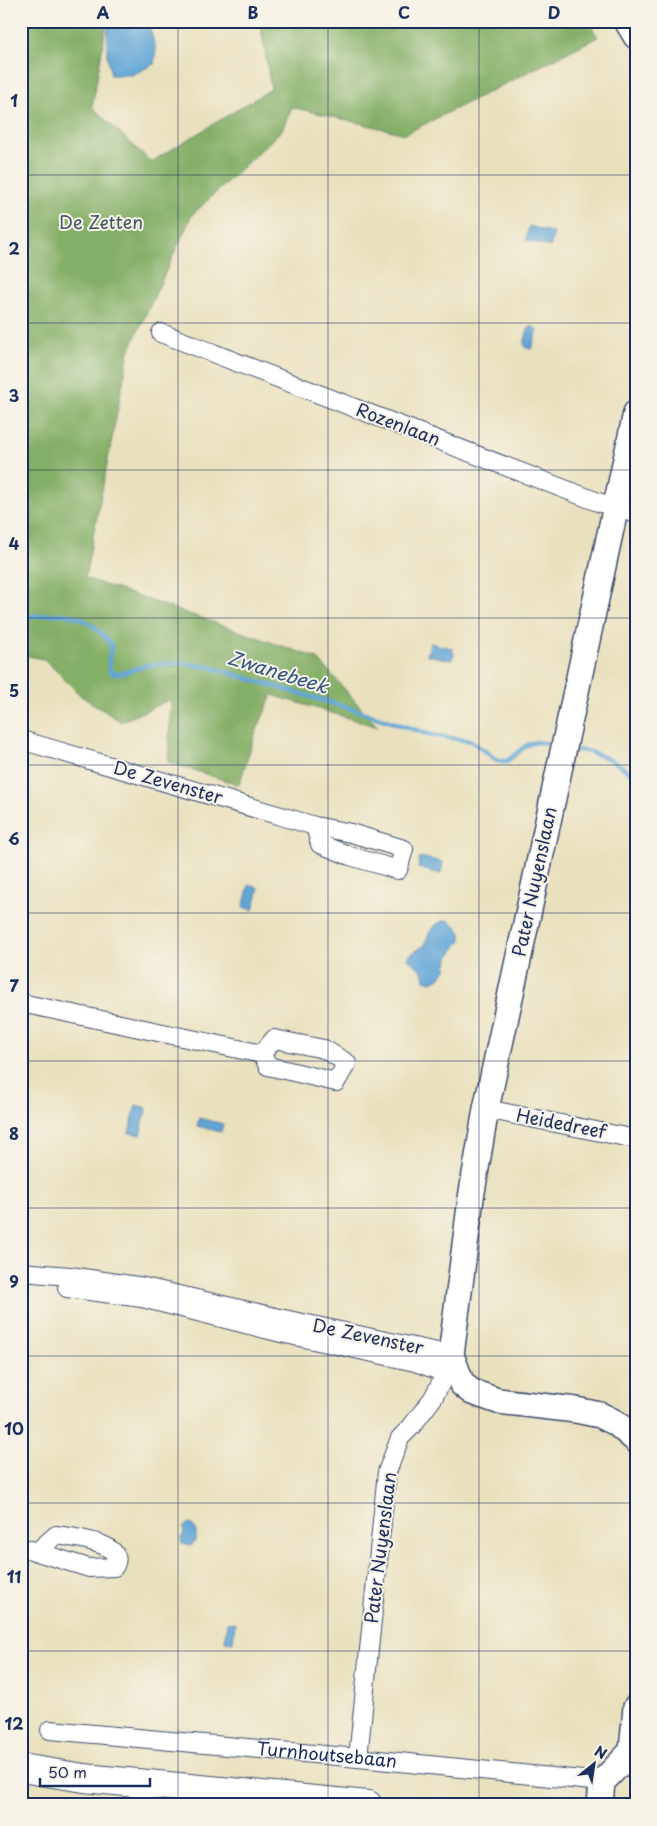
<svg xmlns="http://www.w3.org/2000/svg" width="657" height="1826" viewBox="0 0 657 1826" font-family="'Playpen Sans',sans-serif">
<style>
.forest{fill:#84af66;stroke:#506f62}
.water{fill:#60a6d6;stroke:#3e6a9a}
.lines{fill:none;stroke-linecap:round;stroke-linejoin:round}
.stream{stroke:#60a6d6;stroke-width:4.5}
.street-casing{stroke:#3a4a6c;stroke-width:20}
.secondary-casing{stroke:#3a4a6c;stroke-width:28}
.primary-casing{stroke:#3a4a6c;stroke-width:30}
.street{stroke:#fff;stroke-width:18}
.secondary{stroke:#fff;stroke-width:25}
.primary{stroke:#fff;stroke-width:28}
.grid{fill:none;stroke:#1b2f5e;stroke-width:1;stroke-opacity:0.55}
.labels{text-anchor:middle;stroke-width:4;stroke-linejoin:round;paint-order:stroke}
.park-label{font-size:18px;fill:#3e5664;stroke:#f7f3e8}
.street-label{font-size:18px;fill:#1b2f5e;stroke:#f7f3e8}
.water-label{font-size:19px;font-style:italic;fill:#305382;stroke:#f7f3e8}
.neatline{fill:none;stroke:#1b2f5e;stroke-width:2}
.grid-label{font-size:16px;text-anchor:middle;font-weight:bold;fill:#1b2f5e}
</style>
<rect width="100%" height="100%" fill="#f7f3e8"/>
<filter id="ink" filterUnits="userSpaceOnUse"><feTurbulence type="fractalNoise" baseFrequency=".02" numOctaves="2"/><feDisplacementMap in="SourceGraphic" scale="10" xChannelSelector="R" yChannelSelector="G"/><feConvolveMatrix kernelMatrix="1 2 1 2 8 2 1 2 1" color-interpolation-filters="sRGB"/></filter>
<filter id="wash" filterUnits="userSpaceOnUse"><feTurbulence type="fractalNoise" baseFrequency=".0096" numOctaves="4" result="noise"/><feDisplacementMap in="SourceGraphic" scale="20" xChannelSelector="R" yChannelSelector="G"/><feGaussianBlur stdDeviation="1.12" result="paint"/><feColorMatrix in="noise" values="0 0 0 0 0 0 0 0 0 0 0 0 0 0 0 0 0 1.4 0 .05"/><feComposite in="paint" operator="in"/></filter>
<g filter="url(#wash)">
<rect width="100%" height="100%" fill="#e9e1be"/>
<path class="forest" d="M 21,21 L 107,21 L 92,107 L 151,162 L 271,89 L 260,21 L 588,21 L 598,37 L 405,134 L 292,107 L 282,130 L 192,215 L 129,351 L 85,578 L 317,658 L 378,727 L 272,695 L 254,737 L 239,785 L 168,762 L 171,699 L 121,722 L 81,696 L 44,659 L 21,655 Z"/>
<path class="water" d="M 108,21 L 148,21 L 156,50 L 154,64 L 132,75 L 111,75 L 107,54 Z
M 529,226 L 554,233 L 550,247 L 526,240 Z
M 533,326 L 537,331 L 532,347 L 531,349 L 526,348 L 524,344 L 528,329 Z
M 430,643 L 452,648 L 454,655 L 451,660 L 427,655 Z
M 420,857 L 443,862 L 441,874 L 418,868 Z
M 249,885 L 259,888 L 253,910 L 243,907 Z
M 448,920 L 457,927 L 461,933 L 461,940 L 448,958 L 446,969 L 439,978 L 432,982 L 425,980 C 424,969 416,966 408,959 L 410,955 L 425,945 C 428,932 434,922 448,920 Z
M 136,1105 L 147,1108 L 140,1135 L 129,1133 Z
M 199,1118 L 223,1124 L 221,1132 L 197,1126 Z
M 187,1524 L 191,1524 L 196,1529 L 196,1539 L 191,1546 L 182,1544 L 181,1539 L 184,1533 L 183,1528 Z
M 227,1622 L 235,1623 L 233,1642 L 225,1641 Z"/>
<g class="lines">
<path class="stream" d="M 21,615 C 34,618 33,616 45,615 C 75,611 91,620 111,644 C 111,655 106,661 111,673 L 119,674 L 148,665 L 182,663 L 209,667 L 349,708 L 431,735 L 471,741 L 498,761 L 507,761 L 527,745 L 536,742 L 551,744
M 577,750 C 600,752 618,763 636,777"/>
</g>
</g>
<g filter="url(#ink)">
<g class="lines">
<defs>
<g id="street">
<path d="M 161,333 L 598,502 L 636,514"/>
<path d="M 21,740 L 315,826 L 351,833 L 404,849 L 398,870 L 350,856 L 320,844 L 315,826"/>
<path d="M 21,1003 L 262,1054"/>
<path d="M 274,1039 L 324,1049 L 347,1063 L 336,1082 L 268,1066 L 262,1054 Z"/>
<path d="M 486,1109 L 636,1139"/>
<path d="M 21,1272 L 70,1276 L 144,1287 L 284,1319 L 451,1355 L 446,1373 L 433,1398 L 411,1427 L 400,1438 L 387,1472 L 358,1758"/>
<path d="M 67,1288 L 142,1298 L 281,1333 L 415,1362 L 446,1373"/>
<path d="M 21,1547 L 89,1568 L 114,1567 C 129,1543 71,1537 56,1535 L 38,1551"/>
<path id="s1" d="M 50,1730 L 358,1758 L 602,1782"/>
</g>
<path id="secondary" d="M 627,21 L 636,36
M 636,413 L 486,1109 L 471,1198 L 451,1355 L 462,1384 L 472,1392 L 498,1401 L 576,1410 L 600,1415 L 616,1423 L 636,1440
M 636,1707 L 632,1751 L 636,1756
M 600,1805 L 602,1782 L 632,1751"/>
<path id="primary" d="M 21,1768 L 84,1778 L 368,1805"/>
</defs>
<use href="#street" class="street-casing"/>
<use href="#secondary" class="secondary-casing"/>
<use href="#primary" class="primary-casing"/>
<use href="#street" class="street"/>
<use href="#secondary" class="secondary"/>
<use href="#primary" class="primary"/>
</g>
</g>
<path class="grid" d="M 178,21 L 178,1805M 328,21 L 328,1805M 479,21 L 479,1805M 21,175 L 636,175M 21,323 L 636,323M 21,470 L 636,470M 21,618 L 636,618M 21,765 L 636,765M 21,913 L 636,913M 21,1061 L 636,1061M 21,1208 L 636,1208M 21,1356 L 636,1356M 21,1503 L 636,1503M 21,1651 L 636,1651"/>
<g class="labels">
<g class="park-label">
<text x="101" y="229">De Zetten</text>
</g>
<g class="street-label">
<text transform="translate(398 425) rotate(21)" y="6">Rozenlaan</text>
<text transform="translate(168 783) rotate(16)" y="6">De Zevenster</text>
<text transform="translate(535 882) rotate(-78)" y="6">Pater Nuyenslaan</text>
<text transform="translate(561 1124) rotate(11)" y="6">Heidedreef</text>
<text transform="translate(368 1337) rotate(12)" y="6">De Zevenster</text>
<text transform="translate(381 1548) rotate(-83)" y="6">Pater Nuyenslaan</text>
<text dy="6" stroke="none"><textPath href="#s1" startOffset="278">Turnhoutsebaan</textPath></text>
</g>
<g class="water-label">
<text transform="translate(278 672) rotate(17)" y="7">Zwanebeek</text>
</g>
</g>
<rect width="657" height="1826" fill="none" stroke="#f7f3e8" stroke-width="55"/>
<g transform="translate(594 1764) rotate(30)" stroke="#f7f3e8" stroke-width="4" paint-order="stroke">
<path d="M0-4L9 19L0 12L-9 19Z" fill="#1b2f5e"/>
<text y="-8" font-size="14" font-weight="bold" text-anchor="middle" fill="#1b2f5e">N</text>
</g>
<path d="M40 1778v8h110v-8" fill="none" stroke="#1b2f5e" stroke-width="2.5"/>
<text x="48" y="1778" font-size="15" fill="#1b2f5e" stroke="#f7f3e8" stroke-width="4" paint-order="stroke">50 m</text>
<rect x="28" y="28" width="602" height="1770" class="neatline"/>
<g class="grid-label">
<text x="103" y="19">A</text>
<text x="253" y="19">B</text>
<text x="404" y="19">C</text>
<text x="554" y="19">D</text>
<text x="14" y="107">1</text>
<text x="14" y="255">2</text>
<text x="14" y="402">3</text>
<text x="14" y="550">4</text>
<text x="14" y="697">5</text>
<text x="14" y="845">6</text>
<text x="14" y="992">7</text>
<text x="14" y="1140">8</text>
<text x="14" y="1288">9</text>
<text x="14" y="1435">10</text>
<text x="14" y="1583">11</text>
<text x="14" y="1730">12</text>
</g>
</svg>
